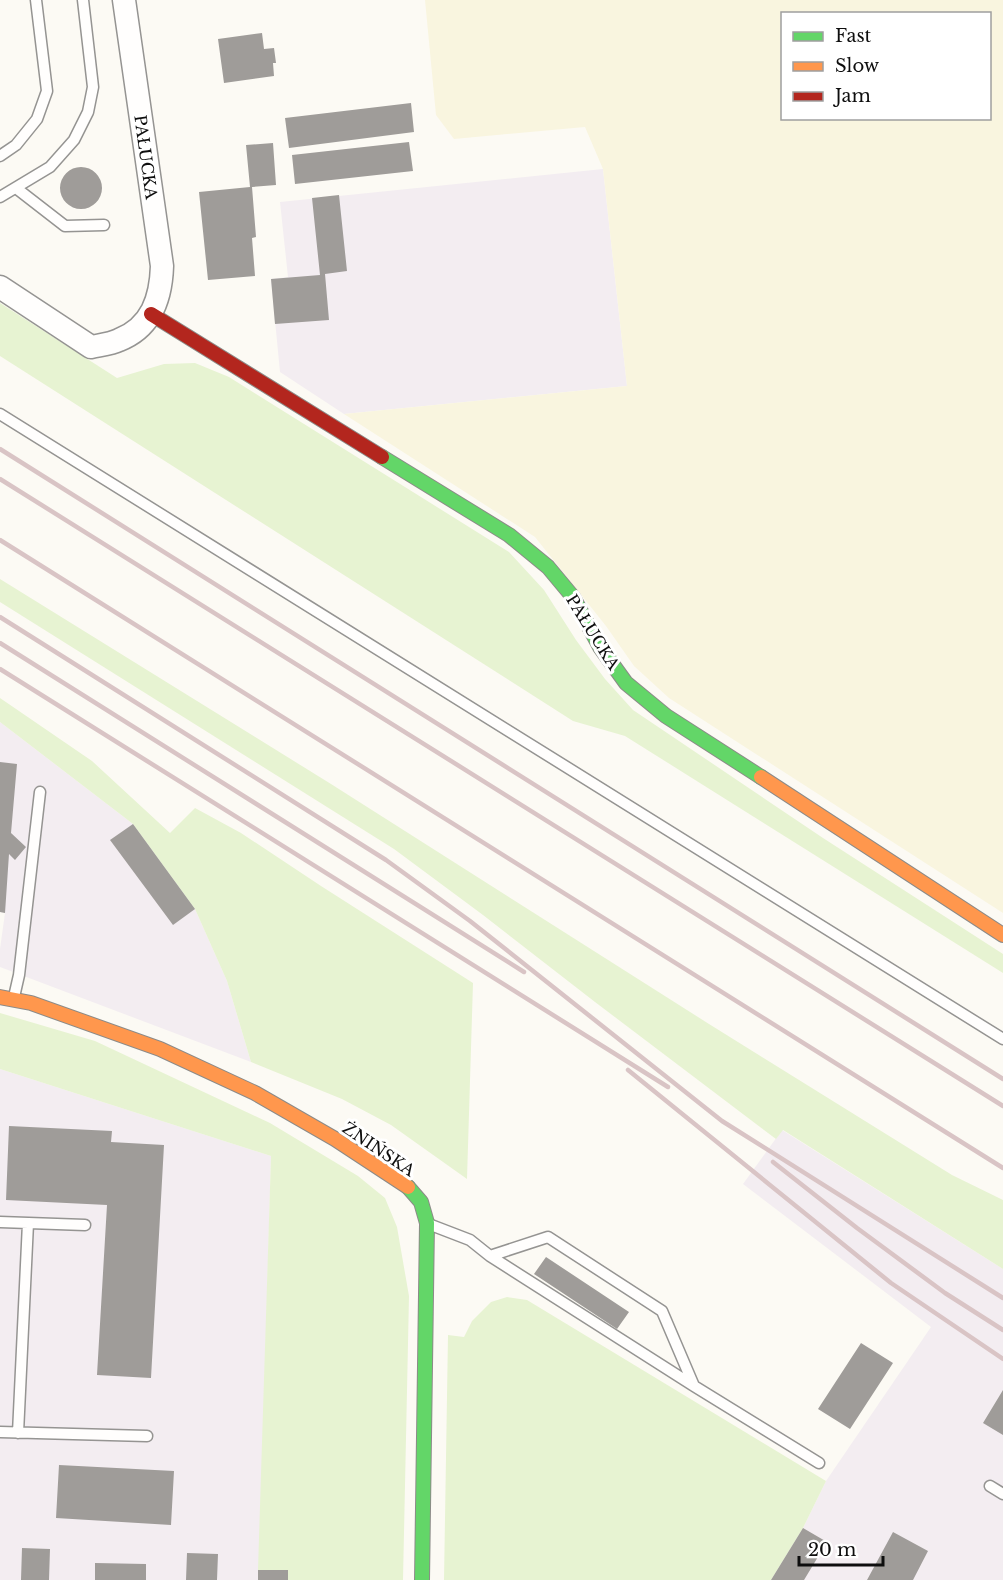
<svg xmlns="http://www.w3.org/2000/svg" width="1003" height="1580" viewBox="0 0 1003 1580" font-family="'Libre Baskerville',serif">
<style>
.industrial{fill:#f3edf1}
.farmland{fill:#f9f5df;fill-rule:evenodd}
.green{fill:#e7f3d2}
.building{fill:#9f9c99}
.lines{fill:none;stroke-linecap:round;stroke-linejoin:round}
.lane-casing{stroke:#959492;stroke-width:13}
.street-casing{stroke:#959492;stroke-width:25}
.fast-casing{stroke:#8c8b88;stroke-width:16}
.slow-casing{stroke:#8c8b88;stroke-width:16}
.jam-casing{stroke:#8c8b88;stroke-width:16}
.lane{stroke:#fffefd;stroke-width:10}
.street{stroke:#fffefd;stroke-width:22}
.fast{stroke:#63d668;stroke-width:14}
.slow{stroke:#ff974d;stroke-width:14}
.jam{stroke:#b3261e;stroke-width:14}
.rail{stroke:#d9c4c5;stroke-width:4.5}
.labels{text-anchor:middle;stroke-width:6;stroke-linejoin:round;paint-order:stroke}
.street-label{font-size:16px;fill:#0e0e0e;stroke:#fff}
</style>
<rect width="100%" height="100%" fill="#fcfaf4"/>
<path class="industrial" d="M 603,169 L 627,386 L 344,414 L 280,372 L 271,279 L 288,277 L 280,202 Z
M 0,722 L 133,824 L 195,909 L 227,981 L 251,1062 L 0,967 L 0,949 L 5,913 L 0,912 Z
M 0,1069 L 271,1156 L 260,1545 L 302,1580 L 0,1580 Z
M 782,1130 L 1003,1269 L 1003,1580 L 771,1580 L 803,1528 L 826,1481 L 931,1327 L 743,1184 Z"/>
<path class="farmland" d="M 425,0 L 1003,0 L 1003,913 L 669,698 L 634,666 L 606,626 L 535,537 L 344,414 L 627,386 L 603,169 L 585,127 L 454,139 L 436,115 ZM 782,14 L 990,14 L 990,118 L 782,118 Z"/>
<path class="green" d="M 0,303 L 117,378 L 164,364 L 195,363 L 229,377 L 509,552 L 544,590 L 576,640 L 605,679 L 633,710 L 823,838 L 1003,954 L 1003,973 L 625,736 L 573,721 L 0,356 Z
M 0,579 L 331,784 L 709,1024 L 952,1175 L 1003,1200 L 1003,1269 L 783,1130 L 776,1139 L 595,1002 L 483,915 L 394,849 L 0,602 Z
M 0,698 L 92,761 L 170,833 L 195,808 L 241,833 L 321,886 L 473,983 L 467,1179 L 391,1125 L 342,1099 L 251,1062 L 227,981 L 195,909 L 133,824 L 0,722 Z
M 0,1013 L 95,1041 L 270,1123 L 358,1176 L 385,1198 L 397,1227 L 409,1296 L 403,1580 L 288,1580 L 288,1570 L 258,1570 L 271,1156 L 0,1069 Z
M 507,1297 L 527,1300 L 826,1481 L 803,1528 L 771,1580 L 444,1580 L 448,1335 L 464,1337 L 472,1321 L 491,1302 Z"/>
<path class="building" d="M 262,33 L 264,49 L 274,48 L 276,63 L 273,63 L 274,76 L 224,83 L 218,39 Z
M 411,103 L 414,132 L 289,148 L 285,118 Z
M 409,142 L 413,171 L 295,184 L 292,155 Z
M 273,143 L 276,185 L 252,187 L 256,237 L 252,238 L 255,276 L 208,280 L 199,192 L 250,187 L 246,145 Z
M60 188a21 21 0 1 1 42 0a21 21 0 1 1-42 0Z
M 339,195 L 347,271 L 325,274 L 329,320 L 275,324 L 271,279 L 320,275 L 312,198 Z
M 0,762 L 17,764 L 11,833 L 26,847 L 15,860 L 9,854 L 5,913 L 0,912 Z
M 133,824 L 195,909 L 173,925 L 110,840 Z
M 9,1126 L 112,1131 L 111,1142 L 164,1145 L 151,1378 L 97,1375 L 107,1205 L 6,1200 Z
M 546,1257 L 629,1312 L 617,1329 L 534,1274 Z
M 861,1343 L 893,1363 L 850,1429 L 818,1409 Z
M 1003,1390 L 1003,1435 L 983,1423 Z
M 59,1465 L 174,1471 L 171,1525 L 56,1518 Z
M 803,1528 L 827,1542 L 804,1580 L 771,1580 Z
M 893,1532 L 928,1551 L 913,1580 L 867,1580 Z
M 22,1548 L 50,1549 L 49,1580 L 21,1580 Z
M 187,1553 L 218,1554 L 217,1580 L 186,1580 Z
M 95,1563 L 146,1564 L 146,1580 L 95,1580 Z
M 258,1570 L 288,1570 L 288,1580 L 258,1580 Z"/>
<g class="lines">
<defs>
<path id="lane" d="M 0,156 L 16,145 L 37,119 L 47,91 L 36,0
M 16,188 L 65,226 L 104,225
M 0,197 L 50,167 L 74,140 L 88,112 L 93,87 L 83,0
M 0,414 L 1003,1039
M 14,997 L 19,975 L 40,792
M 0,1222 L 85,1225
M 431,1225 L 470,1240 L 490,1256 L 694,1386 L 819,1463
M 490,1256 L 548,1237 L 662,1311 L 694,1386
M 0,1432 L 147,1436
M 18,1433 L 28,1223
M 990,1486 L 1003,1494"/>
<path id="street" d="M 0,287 L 91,347 C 100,345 111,344 119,340 C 152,327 161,298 162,266 L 124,0"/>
<path id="fast" d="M 382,457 L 509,535 L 548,567 L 573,597 L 600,647 L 626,683 L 666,716 L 761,777
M 408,1187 L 421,1202 L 427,1223 L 422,1580"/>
<path id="slow" d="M 761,777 L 1003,935
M 0,997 L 31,1003 L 160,1049 L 255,1093 L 335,1139 L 408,1187"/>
<path id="jam" d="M 151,314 L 382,457"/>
</defs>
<use href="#lane" class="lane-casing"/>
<use href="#street" class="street-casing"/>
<use href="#fast" class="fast-casing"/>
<use href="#slow" class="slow-casing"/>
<use href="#jam" class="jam-casing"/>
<use href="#lane" class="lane"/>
<use href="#street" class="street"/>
<use href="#fast" class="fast"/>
<use href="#slow" class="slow"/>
<use href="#jam" class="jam"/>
<path class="rail" d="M 0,449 L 1003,1079
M 0,479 L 1003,1106
M 0,540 L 1003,1168
M 0,617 L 386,860 L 470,921 L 722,1121 L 1003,1298
M 0,643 L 524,972
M 0,669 L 668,1087
M 628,1070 L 891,1283 L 1003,1359
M 773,1162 L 857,1228 L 945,1293 L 1003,1330"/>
</g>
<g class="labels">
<g class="street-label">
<text transform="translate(146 157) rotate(82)" y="6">PAŁUCKA</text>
<text transform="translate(593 632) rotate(58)" y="6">PAŁUCKA</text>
<text transform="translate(379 1149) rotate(34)" y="6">ŻNIŃSKA</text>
</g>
</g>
<rect x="781" y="12" width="210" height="108" fill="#ffffff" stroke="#9f9f9f" stroke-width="1.5"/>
<rect x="793" y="32" width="30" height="9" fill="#63d668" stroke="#9f9f9f" stroke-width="1.5"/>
<text x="835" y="42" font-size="18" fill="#0e0e0e">Fast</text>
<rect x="793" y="62" width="30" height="9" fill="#ff974d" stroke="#9f9f9f" stroke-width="1.5"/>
<text x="835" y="72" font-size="18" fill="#0e0e0e">Slow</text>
<rect x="793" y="92" width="30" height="9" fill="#b3261e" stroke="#9f9f9f" stroke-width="1.5"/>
<text x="835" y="102" font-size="18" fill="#0e0e0e">Jam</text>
<path d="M799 1556v9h84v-9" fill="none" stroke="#0e0e0e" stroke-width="3"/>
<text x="808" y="1556" font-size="18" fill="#0e0e0e" stroke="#ffffff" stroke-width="4.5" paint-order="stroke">20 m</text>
</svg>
